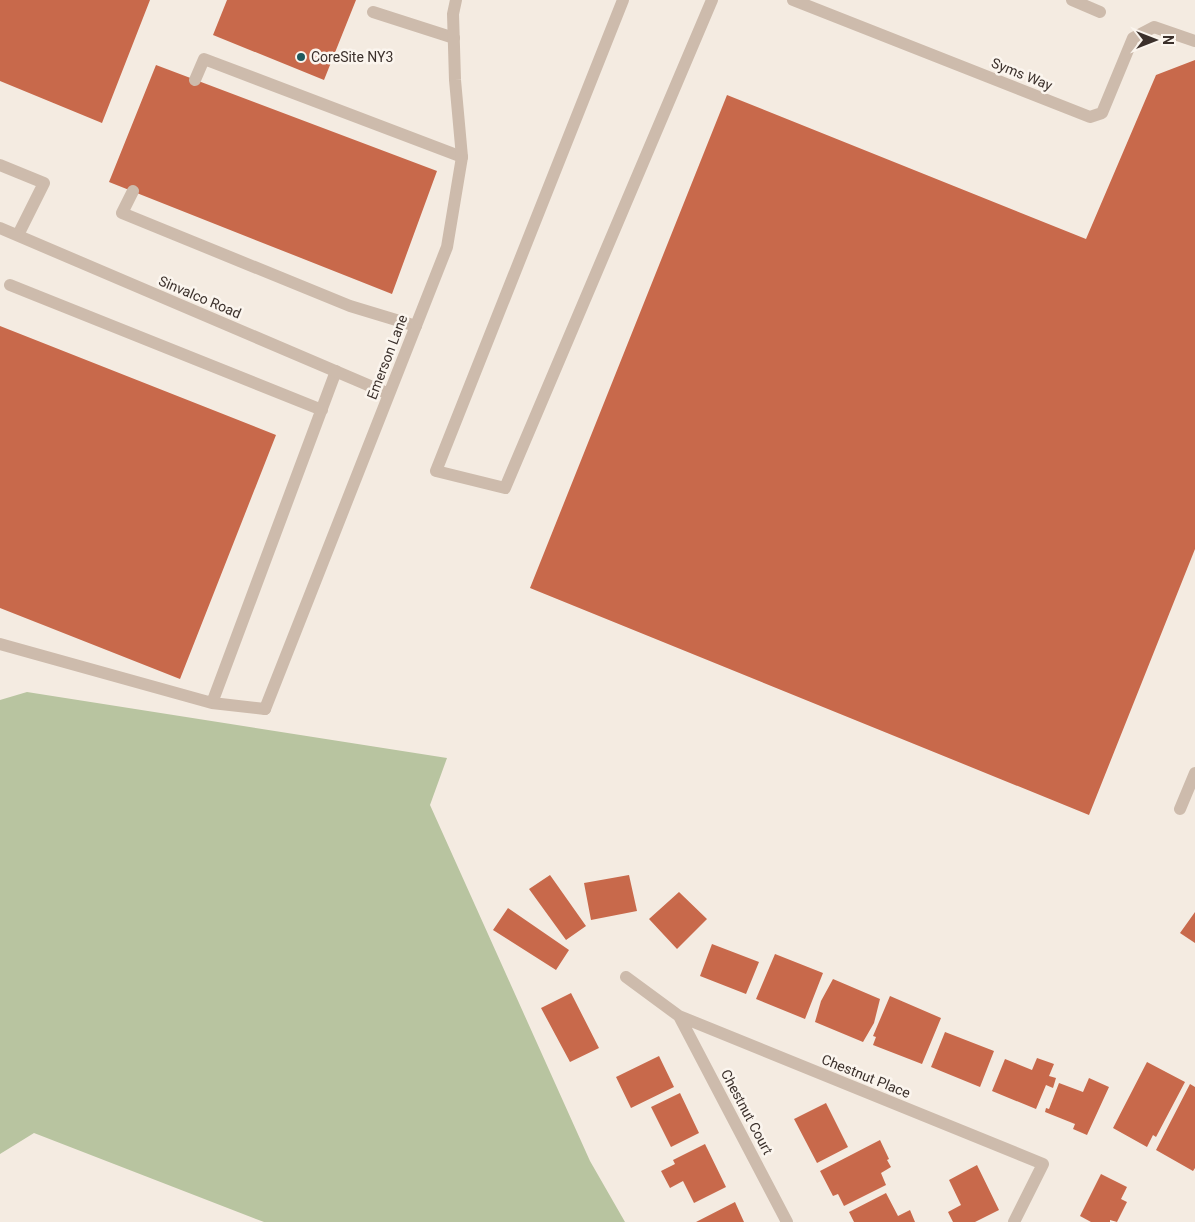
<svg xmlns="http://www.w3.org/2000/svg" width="1195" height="1222" viewBox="0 0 1195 1222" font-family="Roboto,sans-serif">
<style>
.green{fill:#b8c4a0}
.building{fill:#c8694b}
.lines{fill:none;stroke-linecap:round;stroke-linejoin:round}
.lane{stroke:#cdbbac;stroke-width:12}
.street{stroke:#cdbbac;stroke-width:12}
.poi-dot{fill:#1f5a5e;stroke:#fbf5ee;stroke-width:2}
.labels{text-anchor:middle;stroke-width:5;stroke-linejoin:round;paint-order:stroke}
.poi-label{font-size:14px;fill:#3b302b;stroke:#fbf5ee;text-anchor:start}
.street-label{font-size:14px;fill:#3b302b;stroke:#fbf5ee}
</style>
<rect width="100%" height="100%" fill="#f4ebe1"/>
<path class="green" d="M 27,692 L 447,758 L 430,805 L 590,1161 L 625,1222 L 264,1222 L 34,1133 L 0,1154 L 0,700 Z"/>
<path class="building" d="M 0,0 L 150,0 L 102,123 L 0,81 Z
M 227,0 L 356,0 L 324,80 L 213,35 Z
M 1195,60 L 1195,549 L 1089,815 L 530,588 L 727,95 L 1086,239 L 1156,75 Z
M 156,65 L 437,171 L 392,294 L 109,182 Z
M 0,326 L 276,435 L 180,679 L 0,608 Z
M 550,875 L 586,926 L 566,940 L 529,889 Z
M 629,875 L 637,911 L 591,920 L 584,883 Z
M 679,892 L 707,919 L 677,949 L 649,919 Z
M 508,908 L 569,950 L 556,970 L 493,930 Z
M 1195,912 L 1195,943 L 1180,933 Z
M 712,944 L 759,962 L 746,994 L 700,976 Z
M 775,954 L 823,973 L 805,1019 L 756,999 Z
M 833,979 L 880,999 L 874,1023 L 863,1042 L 815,1022 L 821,1001 Z
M 571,993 L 599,1048 L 570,1062 L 541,1008 Z
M 890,996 L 941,1018 L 922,1064 L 873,1045 L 876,1037 L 873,1036 Z
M 945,1032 L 994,1051 L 980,1087 L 931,1067 Z
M 659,1056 L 674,1087 L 631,1108 L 616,1077 Z
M 1037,1058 L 1054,1064 L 1049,1076 L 1056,1078 L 1053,1088 L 1046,1085 L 1036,1109 L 992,1091 L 1005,1059 L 1032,1070 Z
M 1147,1062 L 1185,1082 L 1156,1137 L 1153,1135 L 1147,1147 L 1113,1128 Z
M 1089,1078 L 1109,1087 L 1087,1135 L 1073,1129 L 1075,1124 L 1045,1112 L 1046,1108 L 1049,1109 L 1059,1083 L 1083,1092 Z
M 1190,1084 L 1195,1087 L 1195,1168 L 1193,1171 L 1156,1150 Z
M 680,1093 L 699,1133 L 671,1147 L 651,1107 Z
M 826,1103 L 848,1147 L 817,1163 L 794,1119 Z
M 880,1140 L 889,1159 L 887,1160 L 891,1167 L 881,1173 L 886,1185 L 844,1206 L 838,1194 L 833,1196 L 820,1171 Z
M 705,1144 L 726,1187 L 694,1203 L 683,1181 L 670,1188 L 661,1171 L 675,1164 L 673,1160 Z
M 977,1165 L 999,1210 L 975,1222 L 953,1222 L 948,1212 L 961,1205 L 949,1180 Z
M 1101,1174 L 1127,1187 L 1121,1199 L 1127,1202 L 1117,1222 L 1110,1220 L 1110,1222 L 1091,1222 L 1080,1216 Z
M 886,1193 L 898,1216 L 910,1210 L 915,1222 L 854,1222 L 849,1212 Z
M 735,1202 L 744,1222 L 696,1222 Z"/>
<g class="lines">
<path class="lane" d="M 623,0 L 436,471 L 505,488 L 712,0
M 793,0 L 1090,117 L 1102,113 L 1133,38 L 1154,27 L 1195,41
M 1072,0 L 1100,12
M 373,12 L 454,38
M 195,80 L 204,59 L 462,157
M 0,165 L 44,183 L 18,235
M 133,191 L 122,213 L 350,306 L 416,326
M 10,285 L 322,410
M 0,644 L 212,703 L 336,371
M 212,703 L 265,709
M 1180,809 L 1195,773"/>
<path class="street" d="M 0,228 L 389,394
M 265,709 L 447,247 L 462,157 L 455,80 L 453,14 L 456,0
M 626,977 L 679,1016 L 1043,1164 L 1014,1222
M 679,1016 L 787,1222"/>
</g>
<circle class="poi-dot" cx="301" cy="57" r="5"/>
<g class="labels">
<g class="poi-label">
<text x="311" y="62">CoreSite NY3</text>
</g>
<g class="street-label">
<text transform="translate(1022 74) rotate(22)" y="5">Syms Way</text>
<text transform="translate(200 297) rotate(23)" y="5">Sinvalco Road</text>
<text transform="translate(387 357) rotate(-69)" y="5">Emerson Lane</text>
<text transform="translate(866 1076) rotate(22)" y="5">Chestnut Place</text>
<text transform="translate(747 1112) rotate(62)" y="5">Chestnut Court</text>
</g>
</g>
<g transform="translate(1155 40) rotate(90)" stroke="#fbf5ee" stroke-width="4" paint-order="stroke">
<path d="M0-4L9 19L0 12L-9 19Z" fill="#3b302b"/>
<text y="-8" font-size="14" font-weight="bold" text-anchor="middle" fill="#3b302b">N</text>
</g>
</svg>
